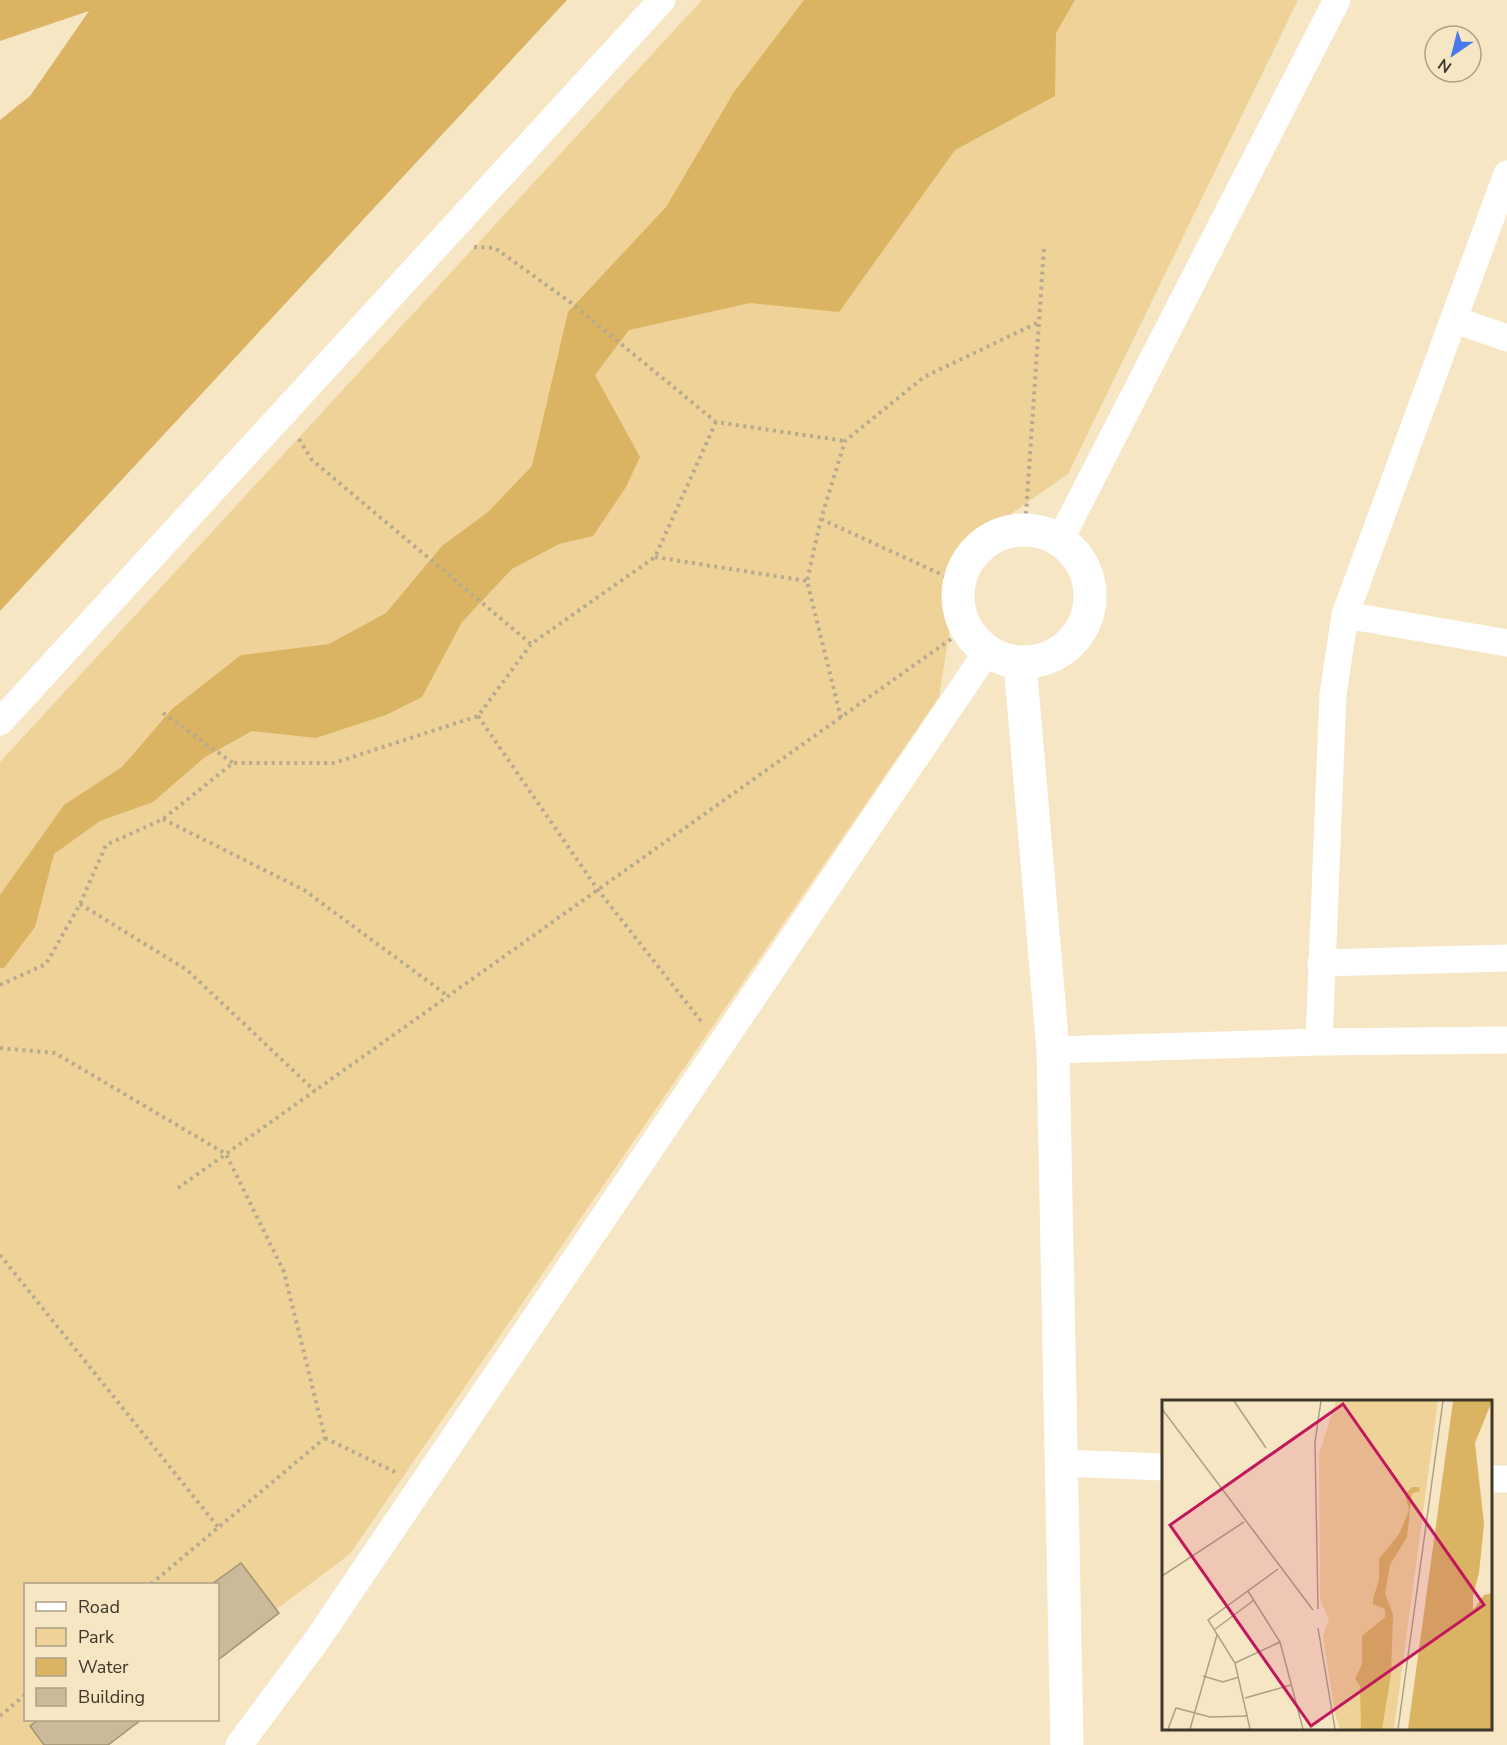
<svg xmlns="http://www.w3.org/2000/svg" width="1507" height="1745" viewBox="0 0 1507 1745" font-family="'Nunito Sans',sans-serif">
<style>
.green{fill:#efd298}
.water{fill:#dab463}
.building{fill:#caba99;stroke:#a39373;stroke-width:1.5}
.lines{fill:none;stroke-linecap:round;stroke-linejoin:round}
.path{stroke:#b7aa8f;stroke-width:4;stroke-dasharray:3 4.5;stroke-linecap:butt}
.minor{stroke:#fff;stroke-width:27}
.tertiary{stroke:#fff;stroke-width:33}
.secondary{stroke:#fff;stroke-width:33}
.inset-road{fill:none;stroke:#ada086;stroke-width:1.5}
.view{fill:#c2185b;fill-opacity:0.15;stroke:#c2185b;stroke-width:3}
.inset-edge{fill:none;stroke:#3e382a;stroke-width:3}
</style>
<rect width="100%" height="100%" fill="#f7e6c4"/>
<path class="green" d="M 702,0 L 1298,0 L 1068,474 L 963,547 L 939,697 L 350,1554 L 218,1653 L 218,1584 L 26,1584 L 26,1720 L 129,1720 L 95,1745 L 0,1745 L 0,762 Z"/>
<path class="water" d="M 0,0 L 567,0 L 0,611 L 0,120 L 30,96 L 89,11 L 0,41 Z
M 804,0 L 1075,0 L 1056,33 L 1055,96 L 955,150 L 839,312 L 750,303 L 629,330 L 595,375 L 640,457 L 626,487 L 593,536 L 559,544 L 512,569 L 462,622 L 422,697 L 386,715 L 316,738 L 252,731 L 205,757 L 153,802 L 100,821 L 54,854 L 35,927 L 4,968 L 0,968 L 0,895 L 64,805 L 122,767 L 172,709 L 241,655 L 329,644 L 386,613 L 442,546 L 488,512 L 532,466 L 568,312 L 666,207 L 734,92 Z"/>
<path class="building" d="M 241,1563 L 279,1613 L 218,1660 L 218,1584 L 212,1584 Z
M 38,1720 L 141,1720 L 108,1745 L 44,1745 L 30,1726 Z"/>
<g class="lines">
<path class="path" d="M 474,247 L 495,248 L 570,302 L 716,422 L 845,441
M 299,439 L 312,460 L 531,644
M 821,519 L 958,582
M 1025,529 L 1044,248
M 655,557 L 807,581
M 163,713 L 233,763
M 478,716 L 598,890 L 701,1021
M 841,718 L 807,581 L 821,519 L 845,441 L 924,377 L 1039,322
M 163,819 L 304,890 L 448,996
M 80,904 L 187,970 L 315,1091
M 0,985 L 46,964 L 80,904 L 106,845 L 163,819 L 233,763 L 334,763 L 478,716 L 531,644 L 655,557 L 716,422
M 0,1048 L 55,1053 L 226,1154 L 284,1272 L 325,1438
M 178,1188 L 965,629
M 0,1255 L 218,1527
M 325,1438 L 397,1473
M 151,1584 L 325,1438
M 0,1716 L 26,1694"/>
<path class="minor" d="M 1455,320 L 1507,338
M 1060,540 L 1337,0
M 1345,615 L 1507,643
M 0,722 L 662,0
M 1321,963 L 1507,958
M 1319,1042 L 1333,694 L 1345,615 L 1507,174
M 1053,1050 L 1319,1042 L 1507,1040
M 1061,1463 L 1164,1467
M 1490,1479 L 1507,1479
M 239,1745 L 317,1640 L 987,652"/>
<path class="tertiary" d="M958 596a66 66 0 1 1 132 0a66 66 0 1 1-132 0Z"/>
<path class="secondary" d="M 1020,663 L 1053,1050 L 1067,1745"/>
</g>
<g transform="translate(1162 1400)">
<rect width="330" height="330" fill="#f7e6c4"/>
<path d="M 174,1 L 276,1 L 232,329 L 178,329 L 173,314 L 161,236 L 167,219 L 158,200 L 157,54 Z" fill="#efd298"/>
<path d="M 291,1 L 330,1 L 313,43 L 322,124 L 317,173 L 311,196 L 311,210 L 322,195 L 330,193 L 330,329 L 246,329 ZM 250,87 L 257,87 L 258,91 L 250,93 L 245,137 L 228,165 L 223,194 L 231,214 L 229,275 L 220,329 L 199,329 L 198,286 L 193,279 L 200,264 L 200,236 L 223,217 L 223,209 L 211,204 L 211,199 L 217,180 L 217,159 L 237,134 L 247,111 L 243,94 Z" fill="#dab463"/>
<path class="inset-road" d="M 72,1 L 104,48M 0,9 L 151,210M 0,176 L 82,122M 86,191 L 118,242 L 141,329M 156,209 L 153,42 L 159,1M 156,228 L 173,329M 52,230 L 92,200M 73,263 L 118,242M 41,276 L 61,282 L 77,277M 83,298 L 129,285M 6,329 L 14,308 L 48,317 L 86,316M 28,329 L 55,235M 88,329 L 73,263 L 46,220 L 116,169M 236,329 L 281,1"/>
<path class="view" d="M 181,4 L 322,205 L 149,326 L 8,125 Z"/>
<rect width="330" height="330" class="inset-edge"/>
</g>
<rect x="24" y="1583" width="195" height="138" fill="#f7e6c4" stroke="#ada086" stroke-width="1.5"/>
<rect x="36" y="1602" width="30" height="9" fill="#ffffff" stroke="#ada086" stroke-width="1.5"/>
<text x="78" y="1613" font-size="18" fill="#3e382a">Road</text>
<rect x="36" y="1628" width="30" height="18" fill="#efd298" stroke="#ada086" stroke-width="1.5"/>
<text x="78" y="1643" font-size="18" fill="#3e382a">Park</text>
<rect x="36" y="1658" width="30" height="18" fill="#dab463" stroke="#ada086" stroke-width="1.5"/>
<text x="78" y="1673" font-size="18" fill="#3e382a">Water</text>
<rect x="36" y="1688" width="30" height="18" fill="#caba99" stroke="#ada086" stroke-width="1.5"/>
<text x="78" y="1703" font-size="18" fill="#3e382a">Building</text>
<g transform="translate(1453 54) rotate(215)"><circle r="28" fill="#f7e6c4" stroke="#ada086" stroke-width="1.5"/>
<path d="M0-4.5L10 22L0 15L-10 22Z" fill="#4878ea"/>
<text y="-9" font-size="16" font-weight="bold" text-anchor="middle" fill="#3e382a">N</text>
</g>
</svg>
